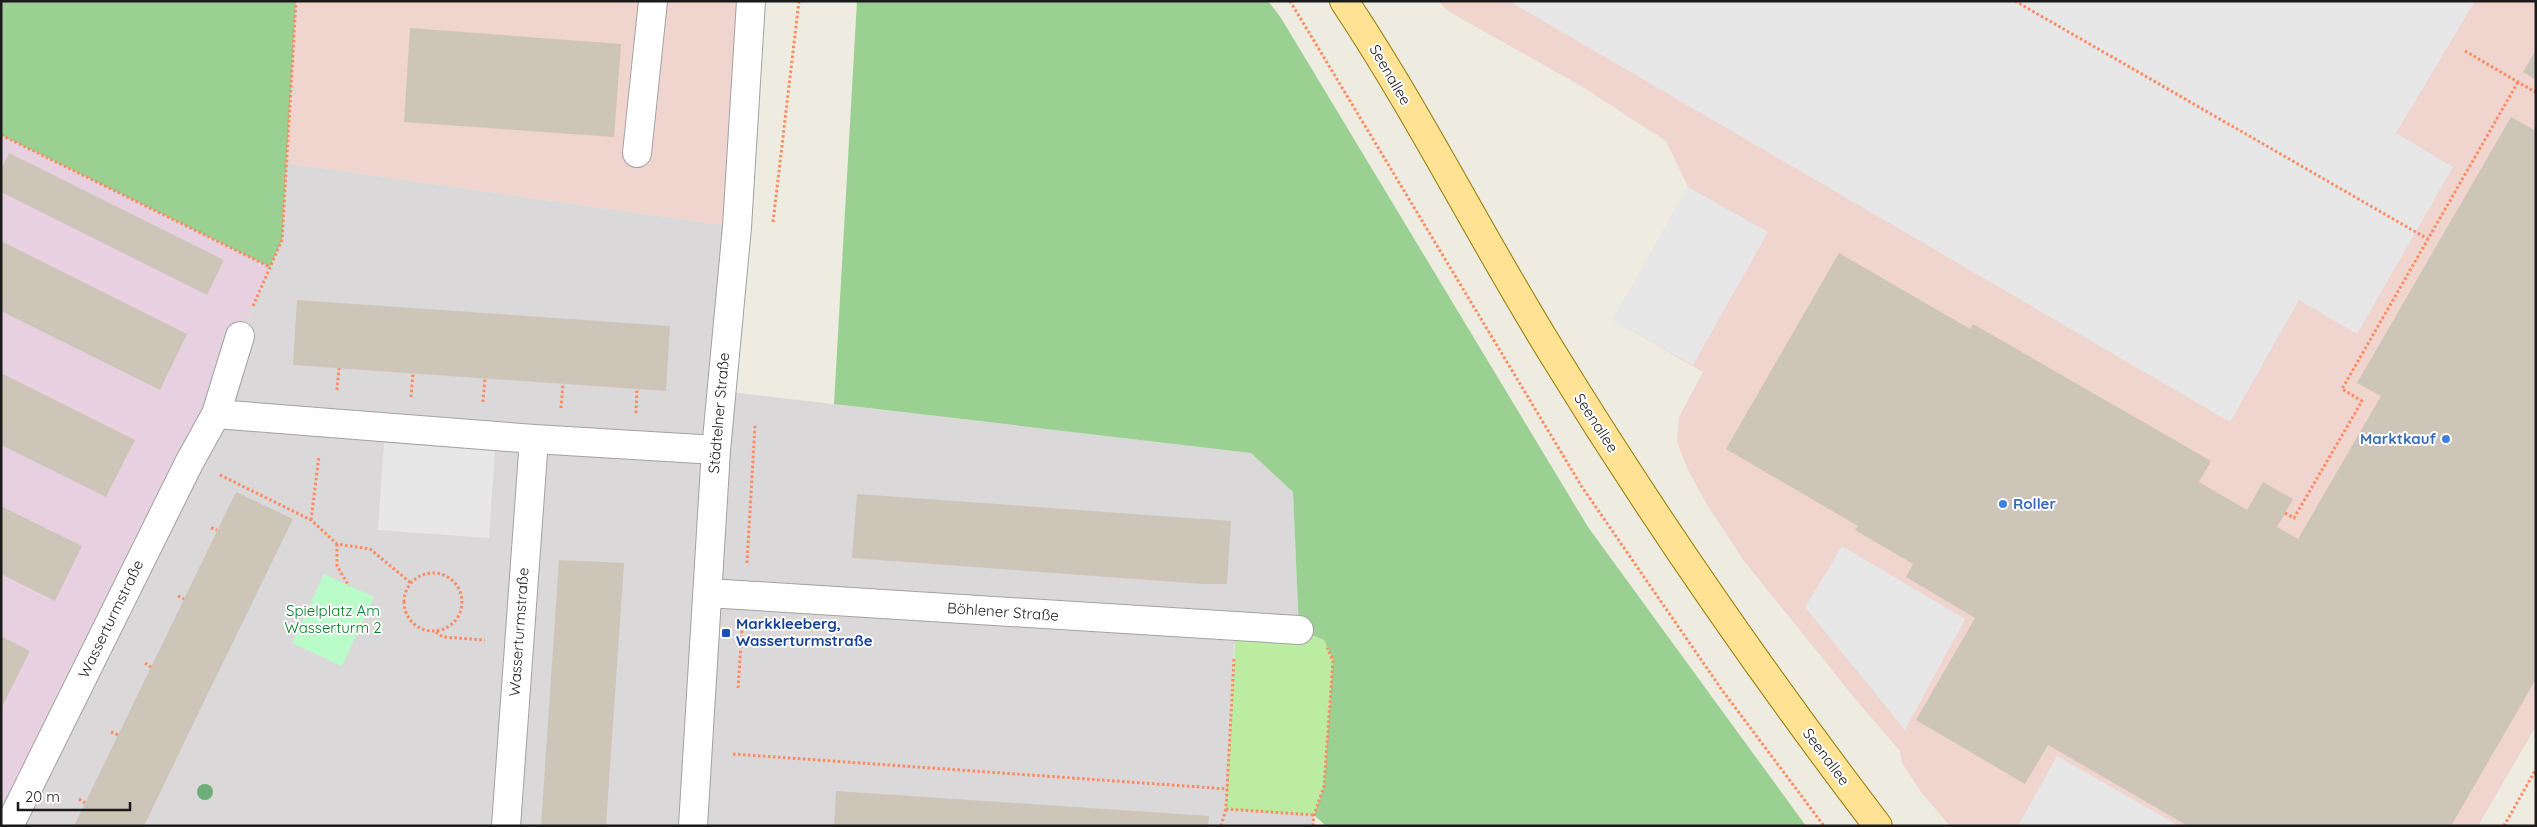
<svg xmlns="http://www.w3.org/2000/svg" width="2537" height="827" viewBox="0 0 2537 827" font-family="Quicksand,sans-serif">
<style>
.residential{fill:#dad8d8}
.commercial{fill:#f0d4ce}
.industrial{fill:#e7d1e0}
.grass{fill:#bbeca2}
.forest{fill:#9ad092}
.park{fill:#b9fcc9}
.parking{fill:#e7e7e7}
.building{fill:#cec5b9}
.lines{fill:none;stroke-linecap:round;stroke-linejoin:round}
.minor-casing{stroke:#a2a2a2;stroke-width:30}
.major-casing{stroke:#937900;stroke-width:30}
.path{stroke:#ff8960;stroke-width:3;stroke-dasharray:2.5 2.5;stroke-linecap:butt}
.minor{stroke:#fff;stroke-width:28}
.major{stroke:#ffe294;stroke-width:28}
.tree{fill:#6eaf78}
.shop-dot{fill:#3f7fe0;stroke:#fff;stroke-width:2}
.transit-dot{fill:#1a4fb4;stroke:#fff;stroke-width:2}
.labels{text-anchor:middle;stroke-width:4;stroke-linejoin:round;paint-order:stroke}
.street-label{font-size:15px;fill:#1b1b1b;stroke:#fff}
.shop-label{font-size:15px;font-weight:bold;fill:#366cbe;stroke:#fff;text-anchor:end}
.park-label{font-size:15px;fill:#057e22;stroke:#fff}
.transit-label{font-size:15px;font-weight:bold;fill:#164399;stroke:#fff;text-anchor:start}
</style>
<rect width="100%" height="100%" fill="#eeebe0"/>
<path class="residential" d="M 287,163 L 737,227 L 721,391 L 1251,453 L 1293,492 L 1299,630 L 1234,645 L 1227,808 L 1314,815 L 1313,826 L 9,826 L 240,336 L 282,240 Z"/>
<path class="commercial" d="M 296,1 L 751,1 L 737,227 L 287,163 Z
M 1438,1 L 2536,1 L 2536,726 L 2478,826 L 1950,826 L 1921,792 L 1902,763 L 1900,751 L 1857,701 L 1744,561 L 1706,503 L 1688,470 L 1677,442 L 1679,417 L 1703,372 L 1613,320 L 1688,187 L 1666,141 L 1581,86 L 1448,11 Z"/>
<path class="industrial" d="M 1,135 L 270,267 L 240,336 L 1,826 Z"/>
<path class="grass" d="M 1236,627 L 1299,630 L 1324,640 L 1333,660 L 1324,786 L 1314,815 L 1226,809 Z"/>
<path class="forest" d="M 1,1 L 296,1 L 282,240 L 270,267 L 1,135 Z
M 857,1 L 1268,1 L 1281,18 L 1588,527 L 1806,826 L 1326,826 L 1314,815 L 1324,786 L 1333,660 L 1324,640 L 1299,630 L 1293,492 L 1251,453 L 834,404 Z"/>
<path class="park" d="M 324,574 L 374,597 L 342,666 L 292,643 Z"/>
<path class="parking" d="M 1509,1 L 2475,1 L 2396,133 L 2453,167 L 2357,334 L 2299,300 L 2230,422 Z
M 1688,187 L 1768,232 L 1693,365 L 1613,320 Z
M 384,443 L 495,451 L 489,538 L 378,530 Z
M 1842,546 L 1965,619 L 1905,730 L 1805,607 Z
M 2057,756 L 2179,826 L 2018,826 Z"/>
<path class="building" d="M 410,28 L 621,44 L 614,137 L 404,122 Z
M 2536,50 L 2536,80 L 2523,72 Z
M 2511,117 L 2536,131 L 2536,679 L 2451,826 L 2188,826 L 2048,745 L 2025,784 L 1916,720 L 1975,618 L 1906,577 L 1913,564 L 1855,530 L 1858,526 L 1726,449 L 1839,253 L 1970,329 L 1973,324 L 2211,461 L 2199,482 L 2247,510 L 2263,482 L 2293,499 L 2277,527 L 2298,539 L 2381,396 L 2357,383 Z
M 9,153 L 224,260 L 207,295 L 1,192 L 1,169 Z
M 1,241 L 187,334 L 160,390 L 1,311 Z
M 297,300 L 670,326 L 666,391 L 293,365 Z
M 1,373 L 135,440 L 106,497 L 1,445 Z
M 236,492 L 293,519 L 195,720 L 144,826 L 74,826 Z
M 857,494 L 1231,521 L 1227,584 L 1203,584 L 852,558 Z
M 1,506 L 82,546 L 55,601 L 1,574 Z
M 559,560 L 624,563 L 606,826 L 541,826 Z
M 1,636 L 30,651 L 3,705 L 1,704 Z
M 836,791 L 1209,816 L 1208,826 L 834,826 Z"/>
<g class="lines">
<defs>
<path id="minor" d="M 637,153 L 653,1
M 216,414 L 534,439 L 716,450
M 708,593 L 1299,630
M 9,826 L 189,463 L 216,414 L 240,336
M 506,826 L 534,439
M 693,826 L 716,450 L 737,227 L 751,1"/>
<path id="major" d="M 1344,1 C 1420,115 1481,238 1553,354 C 1653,517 1762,674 1878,826"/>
</defs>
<use href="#minor" class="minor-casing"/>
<use href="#major" class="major-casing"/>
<path class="path" d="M 1290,1 L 1582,487 L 1722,690 L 1824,826
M 2015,1 L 2428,239
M 2465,51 L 2535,92 L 2536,90
M 1,135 L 270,267
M 773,222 L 799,1
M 253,306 L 282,240 L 296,1
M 337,390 L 339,368
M 411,397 L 413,373
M 483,402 L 485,378
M 561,408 L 563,384
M 636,413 L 637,389
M 220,475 L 311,520 L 337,544 L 370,549 L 411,583
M 2285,513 L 2294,518 L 2362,401 L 2342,389 L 2518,82
M 311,520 L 319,456
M 211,528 L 217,530
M 337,544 L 337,566 L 349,586
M 747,563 L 755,425
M404 602a29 29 0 1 1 58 0a29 29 0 1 1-58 0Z
M 178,596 L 184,599
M 436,632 L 443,637 L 485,640
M 1234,659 L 1226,809 L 1314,815
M 145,663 L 151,667
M 738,688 L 742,629
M 111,732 L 118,735
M 733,754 L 1228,789
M 79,799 L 85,803
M 1221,826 L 1226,809
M 1313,826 L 1314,815 L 1324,786 L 1333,660 L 1327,648
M 2504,826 L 2536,769"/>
<use href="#minor" class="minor"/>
<use href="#major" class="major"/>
</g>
<circle class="tree" cx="205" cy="792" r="8"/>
<g class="shop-dot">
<circle cx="2446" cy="439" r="5"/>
<circle cx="2003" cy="504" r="5"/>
</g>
<rect class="transit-dot" x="721" y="628" width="10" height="10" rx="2.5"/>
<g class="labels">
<g class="street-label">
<text transform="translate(1390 75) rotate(60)" y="5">Seenallee</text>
<text transform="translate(719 413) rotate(-85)" y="5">Städtelner Straße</text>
<text transform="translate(1596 423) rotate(57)" y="5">Seenallee</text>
<text transform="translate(1003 612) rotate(4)" y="5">Böhlener Straße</text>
<text transform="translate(111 619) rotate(-64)" y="5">Wasserturmstraße</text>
<text transform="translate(519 632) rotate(-86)" y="5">Wasserturmstraße</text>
<text transform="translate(1826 757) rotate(53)" y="5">Seenallee</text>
</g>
<g class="shop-label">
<text x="2436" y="444">Marktkauf</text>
<text x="2013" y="509" text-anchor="start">Roller</text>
</g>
<g class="park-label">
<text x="333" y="616">Spielplatz Am<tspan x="333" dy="17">Wasserturm 2</tspan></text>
</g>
<g class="transit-label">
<text x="736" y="629">Markkleeberg,<tspan x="736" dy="17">Wasserturmstraße</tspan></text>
</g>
</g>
<rect width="2537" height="827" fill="none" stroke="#1b1b1b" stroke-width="5"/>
<path d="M18 802v8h112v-8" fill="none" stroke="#1b1b1b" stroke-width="2.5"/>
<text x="25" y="802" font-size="15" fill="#1b1b1b" stroke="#ffffff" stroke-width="4" paint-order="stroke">20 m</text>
</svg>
